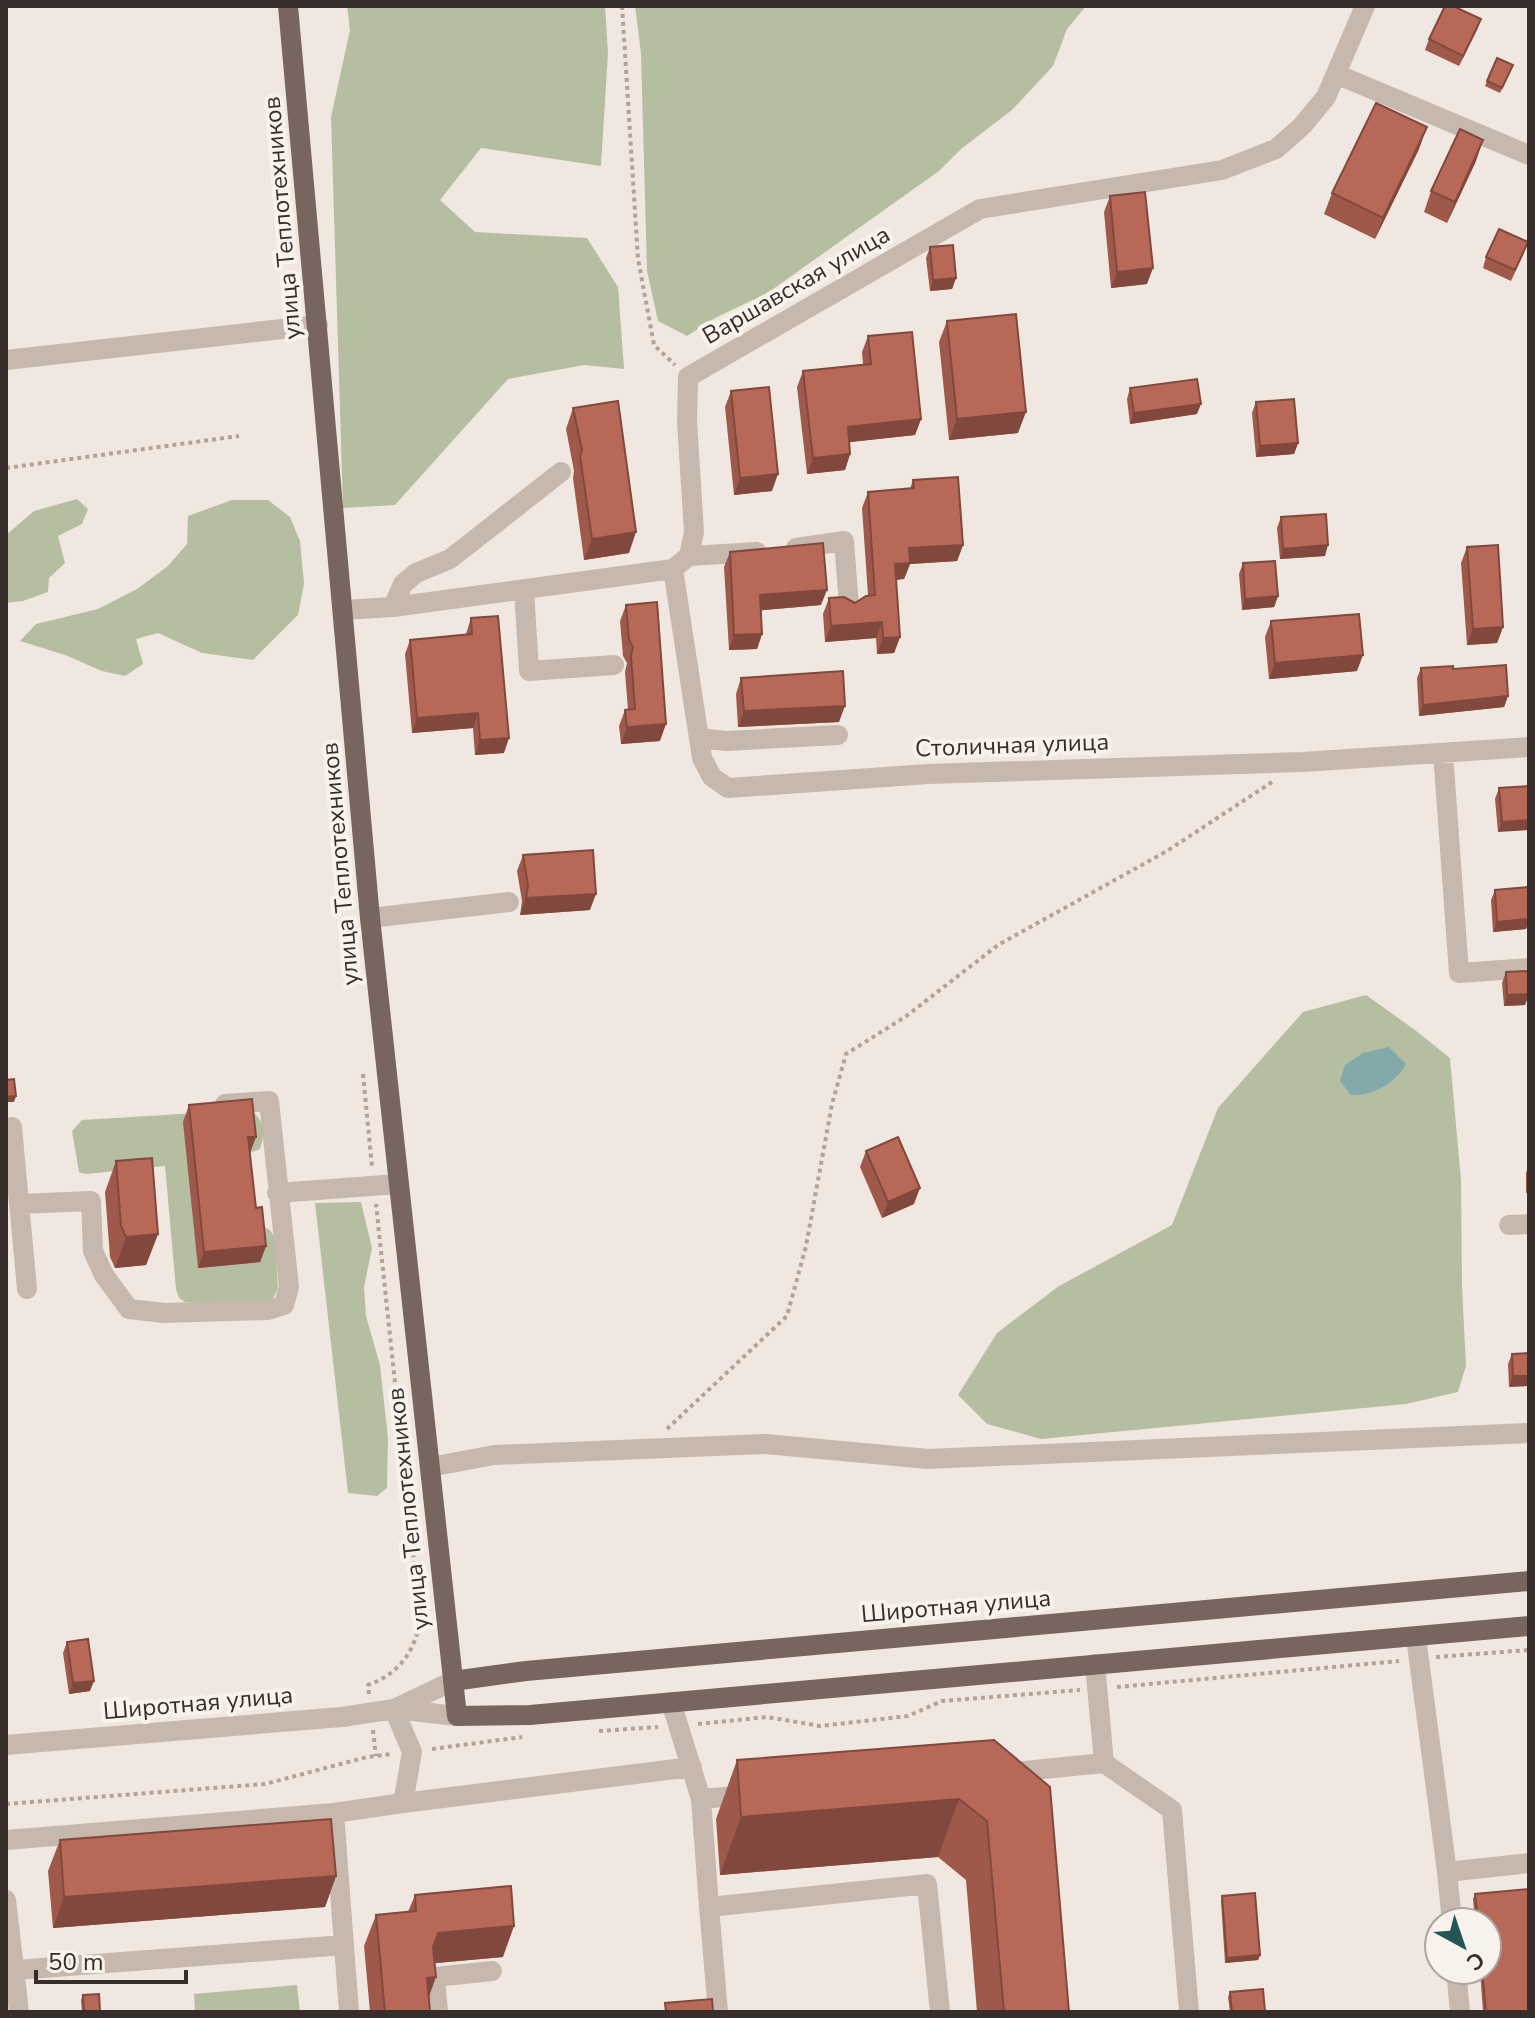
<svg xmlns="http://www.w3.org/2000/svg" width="1535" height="2018" viewBox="0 0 1535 2018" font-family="'Nunito Sans',sans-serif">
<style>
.green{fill:#b6bea2}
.water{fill:#83aaaa}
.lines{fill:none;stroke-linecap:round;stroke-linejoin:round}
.path{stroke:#b3a298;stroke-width:4;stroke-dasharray:4 4;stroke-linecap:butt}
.minor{stroke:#c7b8ad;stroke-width:20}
.major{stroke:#77655e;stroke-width:20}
.wall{fill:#9e594b}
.shaded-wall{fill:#81493d}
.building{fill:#b86857;stroke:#81493d;stroke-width:2}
.labels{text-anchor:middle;stroke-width:8;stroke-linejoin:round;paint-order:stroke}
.street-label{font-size:24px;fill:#372e2b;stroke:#f8f2ec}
</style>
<rect width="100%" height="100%" fill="#f0e8e0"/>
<path class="green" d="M 347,6 L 605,6 L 608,53 L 601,166 L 481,148 L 440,200 L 475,232 L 587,238 L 618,287 L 624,369 L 584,365 L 508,379 L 395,505 L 343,508 L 331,117 L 350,30 Z
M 635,6 L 1086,6 L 1067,29 L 1053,66 L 1012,110 L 961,149 L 939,171 L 769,292 L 715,318 L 687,336 L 658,321 L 647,271 L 641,54 Z
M 77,499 L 88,509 L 82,524 L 58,536 L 65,563 L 49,578 L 48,592 L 23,601 L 6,603 L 6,535 L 34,511 Z
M 232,500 L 268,500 L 290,517 L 300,541 L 304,584 L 298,615 L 253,660 L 202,653 L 158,633 L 136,639 L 143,664 L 125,676 L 102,671 L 65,655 L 20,641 L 36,624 L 98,609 L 137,589 L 168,566 L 187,544 L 188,516 Z
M 1366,995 L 1415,1030 L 1450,1058 L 1461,1180 L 1462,1287 L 1466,1366 L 1458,1392 L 1406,1404 L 1041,1439 L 987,1424 L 958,1395 L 997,1333 L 1059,1286 L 1172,1225 L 1218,1108 L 1303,1012 Z
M 247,1110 C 264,1115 266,1134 260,1149 L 250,1153 L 246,1115 L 256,1223 L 270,1230 L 275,1238 L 278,1289 L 274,1297 L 267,1302 L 185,1302 L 179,1298 L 176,1289 L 165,1166 L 86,1174 L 79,1172 L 72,1131 L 82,1120 Z
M 361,1202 L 372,1248 L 364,1287 L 366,1316 L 380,1365 L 388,1438 L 387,1488 L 377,1496 L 348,1493 L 315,1203 Z
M 297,1985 L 300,2012 L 195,2012 L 194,1994 Z"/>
<path class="water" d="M 1389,1047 L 1406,1064 C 1396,1083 1373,1096 1351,1095 L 1340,1081 L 1345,1065 L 1363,1053 Z"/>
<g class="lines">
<path class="path" d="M 622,6 L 638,259 L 654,345 L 675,365
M 6,468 L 239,436
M 363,1074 L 372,1167
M 667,1429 L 787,1316 L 806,1246 L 832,1104 L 846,1054 L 905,1017 L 998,945 L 1167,851 L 1272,782
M 6,1536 L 6,1560
M 1436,1657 L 1529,1650
M 1117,1687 L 1399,1661
M 369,1694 L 368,1685 C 399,1674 416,1651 420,1618 L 376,1204
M 698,1724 L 767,1717 L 820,1726 L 908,1716 L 942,1701 L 1080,1690
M 373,1730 L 376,1756
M 599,1731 L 658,1727
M 432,1749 L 522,1737
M 6,1804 L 265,1784 L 367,1757 L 391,1754"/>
<path class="minor" d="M 1336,74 L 1529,155
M 6,360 L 318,325
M 796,548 L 844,541 L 849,606
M 689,556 L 757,552
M 673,569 L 702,758 L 712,777 L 728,788 L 928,774 L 1303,762 L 1529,747
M 524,589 L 529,671 L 614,665
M 393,607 L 403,584 L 416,573 L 450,559 L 561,472
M 343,610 L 393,607 L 673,569 L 689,556 L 694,532 L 687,422 L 688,377 L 980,209 L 1222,170 L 1276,149 L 1302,126 L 1326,97 L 1365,6
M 699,738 L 726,741 L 838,735
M 1443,753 L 1459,973 L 1529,968
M 370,918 L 509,902
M 12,1127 L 27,1289
M 277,1193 L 398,1184
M 19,1204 L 91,1201 L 93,1251 L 104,1275 L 129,1309 L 164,1313 L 268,1310 L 284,1305 L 289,1287 L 269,1101 L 225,1104
M 1509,1225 L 1529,1224
M 430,1467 L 494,1455 L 766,1444 L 928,1459 L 1529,1433
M 1416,1637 L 1447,1872 L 1529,1863
M 671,1702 L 701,1799 L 748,1795
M 394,1709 L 453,1681
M 6,1745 L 342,1717 L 394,1709 L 457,1716
M 1104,1763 L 1172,1810 L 1189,2012
M 1003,1773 L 1104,1763 L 1095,1664
M 701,1799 L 709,1907 L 927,1884 L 940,2012
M 403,1803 L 692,1767
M 6,1840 L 334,1813
M 1447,1872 L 1452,1922
M 6,1900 L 19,2012
M 709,1907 L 718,2012
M 16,1970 L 344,1945
M 1456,1970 L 1460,2012
M 349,2012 L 334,1813 L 403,1803 L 412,1752 L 394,1709
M 438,2012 L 435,1977 L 492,1971"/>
<path class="major" d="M 288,6 L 370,918 L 457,1716 L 530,1715 L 1529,1626
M 453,1681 L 526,1671 L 1529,1581"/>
</g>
<path class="wall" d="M 1481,19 L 1459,66 L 1425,50 L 1429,39 Z
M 1497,58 L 1513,65 L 1500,93 L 1485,86 Z
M 1419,149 L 1375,239 L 1324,214 L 1332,193 Z
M 1476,161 L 1447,223 L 1424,212 L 1431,191 Z
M 1110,196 L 1147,284 L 1111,288 L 1104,212 Z
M 930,247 L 956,278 L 952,289 L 930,291 L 926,258 Z
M 1524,253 L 1511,281 L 1483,268 L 1486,257 Z
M 947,321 L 1018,433 L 949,440 L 939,342 Z
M 868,336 L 921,419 L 915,435 L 849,442 L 850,454 L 845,470 L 807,474 L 797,387 L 803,371 L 863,364 L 862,352 Z
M 1130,388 L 1197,414 L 1130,424 L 1127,399 Z
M 731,391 L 772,491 L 734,495 L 725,407 Z
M 1256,402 L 1298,443 L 1294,454 L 1256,457 L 1252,413 Z
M 573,408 L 629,553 L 584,560 L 573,478 L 574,471 L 566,429 Z
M 913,480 L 963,545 L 957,561 L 910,564 L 904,579 L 896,580 L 900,637 L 894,653 L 877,654 L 876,638 L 825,642 L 823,614 L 829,598 L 855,603 L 868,595 L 862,508 L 868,492 L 910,489 Z
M 1281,517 L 1325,556 L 1280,559 L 1277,528 Z
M 1467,547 L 1503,627 L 1497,643 L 1467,645 L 1461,563 Z
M 730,552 L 821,605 L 761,610 L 762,634 L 757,649 L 729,650 L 724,567 Z
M 1243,563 L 1278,596 L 1274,607 L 1242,610 L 1239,574 Z
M 626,605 L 660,741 L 621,744 L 619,726 L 625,710 L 628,710 L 625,672 L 627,663 L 623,656 L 620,621 Z
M 471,618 L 504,753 L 475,755 L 473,728 L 412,733 L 405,654 L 410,640 L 466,634 Z
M 1271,621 L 1357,671 L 1269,679 L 1265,637 Z
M 1421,668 L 1508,696 L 1504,707 L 1419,716 L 1417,678 Z
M 741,678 L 839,722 L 738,727 L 736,694 Z
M 1529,786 L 1498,832 L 1495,799 L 1499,788 Z
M 523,855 L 590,910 L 520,915 L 522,901 L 517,871 Z
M 1495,890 L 1529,899 L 1529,922 L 1526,929 L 1493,932 L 1491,900 Z
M 1506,972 L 1529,994 L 1525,1005 L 1504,1006 L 1502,983 Z
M 189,1105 L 256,1208 L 266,1246 L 260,1262 L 198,1268 L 183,1122 Z
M 866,1151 L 914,1204 L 882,1218 L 860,1167 Z
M 116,1161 L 158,1234 L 146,1265 L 115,1268 L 110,1257 L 105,1192 Z
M 1528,1167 L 1529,1193 L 1526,1193 L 1526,1173 Z
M 1529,1353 L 1509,1387 L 1508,1364 L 1512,1354 Z
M 67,1642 L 90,1691 L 69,1694 L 63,1653 Z
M 994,1740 L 1069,2012 L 977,2012 L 966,1880 L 938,1857 L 720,1875 L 716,1819 L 737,1760 Z
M 60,1840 L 336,1876 L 325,1907 L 53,1928 L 48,1871 Z
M 1475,1894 L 1529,2012 L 1483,2012 L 1480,1970 L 1487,1970 L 1487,1922 L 1475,1922 L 1473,1899 Z
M 415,1895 L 503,1957 L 435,1963 L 429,1996 L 430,2012 L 370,2012 L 364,1946 L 376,1915 L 408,1912 Z
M 1222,1896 L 1260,1955 L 1258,1960 L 1225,1963 L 1221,1901 Z
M 1230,1992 L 1265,2012 L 1230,2012 L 1228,1997 Z
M 83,1995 L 100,2011 L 100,2012 L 82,2012 L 81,2000 Z"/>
<path class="shaded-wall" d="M 1481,19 L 1477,30 L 1459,66 L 1463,56 Z
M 1427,127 L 1419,149 L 1375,239 L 1383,218 Z
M 1483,140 L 1476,161 L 1447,223 L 1455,202 Z
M 1153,268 L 1147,284 L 1111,288 L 1117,272 Z
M 956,278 L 952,289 L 930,291 L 933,280 Z
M 1201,404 L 1197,414 L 1130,424 L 1134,413 Z
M 1026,412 L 1018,433 L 949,440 L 957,419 Z
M 921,419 L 915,435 L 842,443 L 848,427 Z
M 1298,443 L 1294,454 L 1256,457 L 1260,446 Z
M 850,454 L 845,470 L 807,474 L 813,458 Z
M 778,474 L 772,491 L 734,495 L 740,478 Z
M 636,532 L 629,553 L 584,560 L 592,539 Z
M 963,545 L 957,561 L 910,564 L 904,579 L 889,580 L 895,564 L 909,548 Z
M 1328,545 L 1325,556 L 1280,559 L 1283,549 Z
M 827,590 L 821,605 L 755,611 L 760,595 Z
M 1278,596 L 1274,607 L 1242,610 L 1245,599 Z
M 882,622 L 876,638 L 825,642 L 831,626 Z
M 1503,627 L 1497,643 L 1467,645 L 1473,629 Z
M 762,634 L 757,649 L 729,650 L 734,635 Z
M 900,637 L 894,653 L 877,654 L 883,638 Z
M 1363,655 L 1357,671 L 1269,679 L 1275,663 Z
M 1508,696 L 1504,707 L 1419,716 L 1423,705 Z
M 845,706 L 839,722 L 738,727 L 744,711 Z
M 478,713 L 473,728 L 412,733 L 417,718 Z
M 666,724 L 660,741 L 621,744 L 627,727 Z
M 509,738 L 504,753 L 475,755 L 480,740 Z
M 1529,820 L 1529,830 L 1498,832 L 1502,822 Z
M 596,894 L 590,910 L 520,915 L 526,898 Z
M 1529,919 L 1526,929 L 1493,932 L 1497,922 Z
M 1529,994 L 1525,1005 L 1504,1006 L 1507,995 Z
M 16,1096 L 14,1102 L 6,1102 L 6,1097 Z
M 248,1137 L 256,1137 L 250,1153 Z
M 920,1188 L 914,1204 L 882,1218 L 888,1202 Z
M 158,1234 L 146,1265 L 115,1268 L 126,1237 Z
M 266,1246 L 260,1262 L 198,1268 L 204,1252 Z
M 1513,1376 L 1529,1376 L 1529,1386 L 1509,1387 Z
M 94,1681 L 90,1691 L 69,1694 L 73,1683 Z
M 959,1799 L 938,1857 L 720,1875 L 741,1817 Z
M 336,1876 L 325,1907 L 53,1928 L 64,1897 Z
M 514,1926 L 503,1957 L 426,1964 L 438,1933 Z
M 1260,1955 L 1258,1960 L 1225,1963 L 1227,1958 Z
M 436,1977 L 425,2008 L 427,1978 Z"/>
<path class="building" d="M 1445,6 L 1453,6 L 1481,19 L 1463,56 L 1429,39 Z
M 1497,58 L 1513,65 L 1502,88 L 1487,81 Z
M 1376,103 L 1427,127 L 1383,218 L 1332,193 Z
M 1460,129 L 1483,140 L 1455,202 L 1431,191 Z
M 1145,192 L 1153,268 L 1117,272 L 1110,196 Z
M 1499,229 L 1528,242 L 1515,270 L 1486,257 Z
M 953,245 L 956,278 L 933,280 L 930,247 Z
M 1016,314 L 1026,412 L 957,419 L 947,321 Z
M 912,332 L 921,419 L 848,427 L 850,454 L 813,458 L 803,371 L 871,364 L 868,336 Z
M 1197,379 L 1201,404 L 1134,413 L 1130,388 Z
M 769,387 L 778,474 L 740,478 L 731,391 Z
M 1294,399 L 1298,443 L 1260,446 L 1256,402 Z
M 618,401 L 636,532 L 592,539 L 580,456 L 582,450 L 573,408 Z
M 958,477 L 963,545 L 909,548 L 910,563 L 895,564 L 900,637 L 883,638 L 882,622 L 831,626 L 829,598 L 844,597 L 855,603 L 866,596 L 875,595 L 868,492 L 914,488 L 913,480 Z
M 1326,514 L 1328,545 L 1283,549 L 1281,517 Z
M 823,543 L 827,590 L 760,595 L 762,634 L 734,635 L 730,552 Z
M 1498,545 L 1503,627 L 1473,629 L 1467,547 Z
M 1275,561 L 1278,596 L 1245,599 L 1243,563 Z
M 657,602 L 666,724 L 627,727 L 625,710 L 635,709 L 631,656 L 633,647 L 629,640 L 626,605 Z
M 1359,614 L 1363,655 L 1275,663 L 1271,621 Z
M 498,616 L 509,738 L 480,740 L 478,713 L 417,718 L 410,640 L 472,634 L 471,618 Z
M 1506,665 L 1508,696 L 1423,705 L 1421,668 L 1453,666 L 1453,669 Z
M 843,671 L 845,706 L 744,711 L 741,678 Z
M 1529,786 L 1529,820 L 1502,822 L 1499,788 Z
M 593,850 L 596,894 L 526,898 L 528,885 L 523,855 Z
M 1528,887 L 1529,919 L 1497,922 L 1495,890 Z
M 1528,971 L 1529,994 L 1507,995 L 1506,972 Z
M 14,1079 L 16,1096 L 6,1097 L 6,1080 Z
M 252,1099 L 256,1137 L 248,1137 L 256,1208 L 262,1207 L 266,1246 L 204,1252 L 189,1105 Z
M 898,1137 L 920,1188 L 888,1202 L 866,1151 Z
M 152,1158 L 158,1234 L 126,1237 L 121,1226 L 116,1161 Z
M 1529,1353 L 1529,1376 L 1513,1376 L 1512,1354 Z
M 88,1639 L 94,1681 L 73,1683 L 67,1642 Z
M 994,1740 L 1050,1787 L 1069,2012 L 1004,2012 L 987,1821 L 959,1799 L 741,1817 L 737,1760 Z
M 331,1819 L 336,1876 L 64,1897 L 60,1840 Z
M 511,1886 L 514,1926 L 438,1933 L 433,1947 L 436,1977 L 427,1978 L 430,2012 L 385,2012 L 376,1915 L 416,1911 L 415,1895 Z
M 1529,1889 L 1529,2012 L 1486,2012 L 1482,1970 L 1487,1970 L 1487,1922 L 1478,1922 L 1475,1894 Z
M 1255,1893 L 1260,1955 L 1227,1958 L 1222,1896 Z
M 1263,1989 L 1265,2012 L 1232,2012 L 1230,1992 Z
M 99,1994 L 100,2011 L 84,2012 L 83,1995 Z
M 712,1999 L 713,2012 L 666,2012 L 665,2003 Z"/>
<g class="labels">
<g class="street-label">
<text transform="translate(282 218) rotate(-95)" y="8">улица Теплотехников</text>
<text transform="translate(796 285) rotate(-30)" y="8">Варшавская улица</text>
<text transform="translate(1012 745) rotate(-2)" y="8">Столичная улица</text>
<text transform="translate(340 864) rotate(-95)" y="8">улица Теплотехников</text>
<text transform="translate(408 1509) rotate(-96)" y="8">улица Теплотехников</text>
<text transform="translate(956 1606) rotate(-5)" y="8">Широтная улица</text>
<text transform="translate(198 1703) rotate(-5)" y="8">Широтная улица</text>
</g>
</g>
<rect width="1535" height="2018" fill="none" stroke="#372e2b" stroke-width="16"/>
<g transform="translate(1463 1946) rotate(140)"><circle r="38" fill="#f8f2ec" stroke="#aba49f" stroke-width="2"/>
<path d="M0-6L14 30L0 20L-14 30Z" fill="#255454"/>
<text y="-12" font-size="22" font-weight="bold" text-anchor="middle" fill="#372e2b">С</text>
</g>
<path d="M36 1970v12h150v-12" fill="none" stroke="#372e2b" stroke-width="4"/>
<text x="48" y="1970" font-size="24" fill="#372e2b" stroke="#f8f2ec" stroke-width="6" paint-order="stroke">50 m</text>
</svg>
